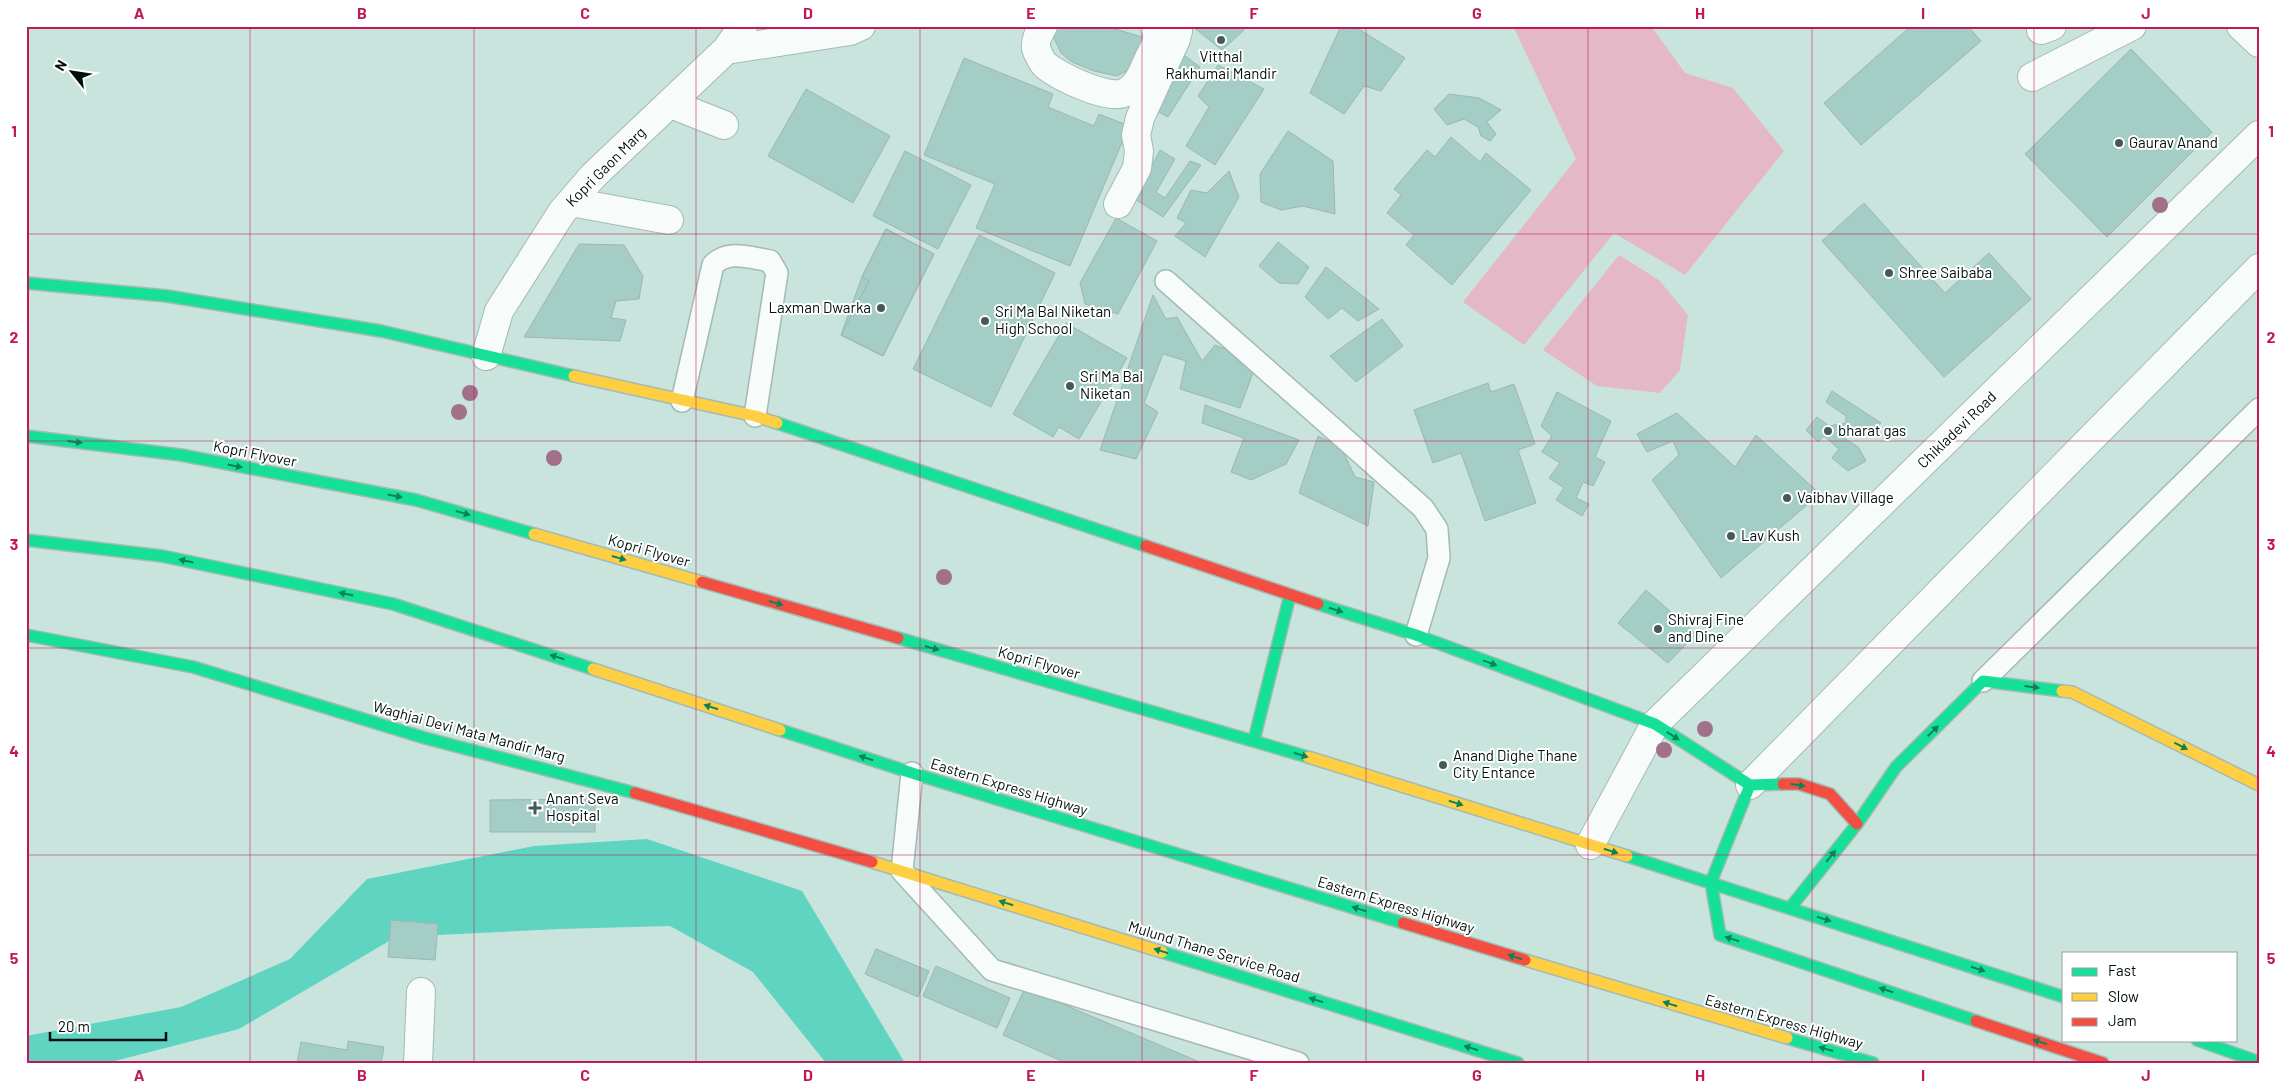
<svg xmlns="http://www.w3.org/2000/svg" width="2285" height="1089" viewBox="0 0 2285 1089" font-family="Barlow,sans-serif">
<style>
.green{fill:#e5b8c8}
.water{fill:#5ed4c1}
.building{fill:#a4cdc5;stroke:#a0b5b0}
.lines{fill:none;stroke-linecap:round;stroke-linejoin:round}
.lane-casing{stroke:#a4bab5;stroke-width:24}
.street-casing{stroke:#a4bab5;stroke-width:30}
.fast-casing{stroke:#a4bab5;stroke-width:14}
.slow-casing{stroke:#a4bab5;stroke-width:14}
.jam-casing{stroke:#a4bab5;stroke-width:14}
.lane{stroke:#f7fbfa;stroke-width:21}
.street{stroke:#f7fbfa;stroke-width:28}
.fast{stroke:#16e098;stroke-width:11}
.slow{stroke:#ffcf43;stroke-width:11}
.jam{stroke:#f24e42;stroke-width:11}
.tree{fill:#a3708a}
.oneway{fill:#0c8259}
.grid{fill:none;stroke:#c2185b;stroke-width:1;stroke-opacity:0.55}
.poi-dot{fill:#465a55;stroke:#fff;stroke-width:2}
.labels{text-anchor:middle;stroke-width:4;stroke-linejoin:round;paint-order:stroke}
.poi-label{font-size:15px;fill:#00100c;stroke:#fff;text-anchor:start}
.street-label{font-size:15px;fill:#00100c;stroke:#fff}
.neatline{fill:none;stroke:#c2185b;stroke-width:2}
.grid-label{font-size:16px;text-anchor:middle;font-weight:bold;fill:#c2185b}
</style>
<rect width="100%" height="100%" fill="#c8e4dd"/>
<path class="green" d="M 1513,26 L 1651,26 L 1685,73 L 1733,88 L 1784,151 L 1685,275 L 1614,233 L 1524,345 L 1463,302 L 1576,159 Z
M 1619,255 L 1659,280 L 1688,315 L 1680,370 L 1660,393 L 1597,386 L 1543,350 Z"/>
<path class="water" d="M 647,839 L 802,891 L 905,1063 L 826,1063 L 753,972 L 670,926 L 559,929 L 396,937 L 239,1029 L 107,1063 L 26,1063 L 26,1036 L 181,1007 L 290,959 L 367,879 L 534,846 Z"/>
<path class="building" d="M 1055,26 L 1105,26 L 1146,38 L 1132,68 L 1117,76 L 1094,71 L 1072,62 L 1061,53 L 1053,36 Z
M 1192,26 L 1242,26 L 1244,30 L 1222,50 Z
M 1341,26 L 1354,26 L 1405,58 L 1381,91 L 1364,86 L 1344,114 L 1310,93 Z
M 1911,26 L 1968,26 L 1981,41 L 1861,145 L 1824,103 Z
M 2131,49 L 2212,132 L 2107,237 L 2025,154 Z
M 1184,55 L 1200,67 L 1168,117 L 1152,108 Z
M 964,58 L 1053,94 L 1048,107 L 1094,126 L 1099,114 L 1129,126 L 1070,266 L 976,228 L 995,184 L 924,155 Z
M 1218,65 L 1264,89 L 1215,165 L 1186,146 L 1209,107 L 1198,96 Z
M 806,89 L 890,136 L 853,203 L 768,156 Z
M 1449,94 L 1479,98 L 1501,110 L 1487,122 L 1496,134 L 1490,141 L 1481,136 L 1478,127 L 1464,119 L 1447,125 L 1434,109 Z
M 1288,131 L 1333,161 L 1335,214 L 1303,206 L 1281,210 L 1261,202 L 1260,174 Z
M 1451,137 L 1480,162 L 1486,153 L 1531,190 L 1452,285 L 1406,245 L 1414,235 L 1387,213 L 1401,195 L 1394,189 L 1427,150 L 1435,157 Z
M 1160,150 L 1175,159 L 1156,192 L 1165,198 L 1190,161 L 1201,165 L 1163,217 L 1135,199 Z
M 905,151 L 971,185 L 938,249 L 873,216 Z
M 1229,171 L 1239,197 L 1205,257 L 1175,236 L 1186,223 L 1177,218 L 1191,190 L 1207,193 Z
M 1864,203 L 1945,293 L 1989,253 L 2031,299 L 1944,377 L 1822,241 Z
M 1116,218 L 1157,241 L 1118,314 L 1085,304 L 1080,283 Z
M 886,229 L 934,254 L 883,356 L 841,335 L 869,281 L 862,277 Z
M 886,229 L 934,254 L 883,356 L 841,335 L 862,277 Z
M 979,235 L 1055,273 L 991,407 L 913,369 Z
M 1278,242 L 1309,267 L 1298,284 L 1279,283 L 1259,266 Z
M 579,244 L 624,245 L 643,276 L 639,299 L 616,301 L 611,318 L 626,320 L 620,341 L 524,337 Z
M 1326,267 L 1379,309 L 1358,321 L 1342,308 L 1328,319 L 1305,297 Z
M 1153,295 L 1166,319 L 1177,317 L 1202,361 L 1215,345 L 1257,362 L 1240,408 L 1180,389 L 1186,361 L 1163,354 L 1144,403 L 1158,412 L 1136,459 L 1100,450 Z
M 1382,319 L 1403,346 L 1356,382 L 1330,356 Z
M 1066,323 L 1127,358 L 1079,439 L 1059,427 L 1053,437 L 1013,414 Z
M 1488,383 L 1491,392 L 1514,384 L 1535,444 L 1518,450 L 1536,503 L 1485,521 L 1461,453 L 1433,463 L 1414,410 Z
M 1832,391 L 1881,423 L 1868,435 L 1854,429 L 1848,432 L 1844,438 L 1858,447 L 1866,461 L 1848,471 L 1832,458 L 1839,449 L 1824,436 L 1818,442 L 1806,430 L 1817,417 L 1829,426 L 1846,423 L 1846,416 L 1826,402 Z
M 1557,392 L 1611,421 L 1595,457 L 1605,462 L 1593,486 L 1583,482 L 1576,498 L 1589,504 L 1582,516 L 1556,500 L 1564,488 L 1549,478 L 1560,463 L 1542,452 L 1552,436 L 1541,426 Z
M 1205,405 L 1299,440 L 1286,464 L 1251,480 L 1231,472 L 1244,438 L 1202,423 Z
M 1677,413 L 1735,467 L 1756,435 L 1820,494 L 1721,578 L 1652,480 L 1679,455 L 1673,441 L 1647,452 L 1637,434 Z
M 1318,436 L 1341,447 L 1355,477 L 1374,482 L 1368,526 L 1299,493 Z
M 1646,590 L 1696,634 L 1668,663 L 1618,623 Z
M 595,799 L 595,832 L 490,832 L 490,800 Z
M 391,920 L 438,924 L 435,960 L 388,957 Z
M 876,949 L 929,971 L 918,997 L 865,974 Z
M 936,966 L 1010,998 L 997,1028 L 923,996 Z
M 1025,988 L 1202,1063 L 1066,1063 L 1003,1035 Z
M 348,1041 L 384,1047 L 381,1063 L 297,1063 L 301,1042 L 347,1050 Z"/>
<g class="lines">
<defs>
<path id="lane" d="M 1166,281 L 1423,508 L 1437,529 L 1439,558 L 1416,635
M 682,401 L 713,265 C 728,249 750,258 770,261 L 777,273 L 755,416
M 1983,681 L 2259,409
M 912,773 L 902,871 L 992,970 L 1298,1063"/>
<path id="street" d="M 1043,26 C 1039,33 1035,40 1036,48 C 1037,52 1042,62 1045,65 C 1058,76 1110,102 1126,92 C 1139,85 1143,71 1149,58 C 1155,47 1161,38 1154,26
M 2241,26 L 2259,43
M 2041,30 L 2052,26
M 726,50 L 850,31 L 861,26
M 2032,77 L 2132,26
M 671,104 L 724,125
M 571,202 L 669,220
M 1118,204 L 1137,168 L 1139,151 L 1136,135 L 1140,118 L 1176,39 L 1178,31 L 1176,26
M 486,356 L 499,311 L 562,212 L 593,176 L 726,50 L 743,26
M 1750,785 L 2259,268
M 1590,845 L 1655,724 L 2259,135
M 418,1063 L 421,992"/>
<path id="fast" d="M 26,283 L 167,296 L 381,331 L 574,376
M 777,423 L 1146,546
M 26,436 L 181,455 L 416,500 L 534,534
M 26,540 L 162,556 L 393,604 L 593,669
M 1318,604 L 1416,635 L 1655,724 L 1750,785 L 1783,784
M 26,635 L 193,667 L 425,738 L 635,793
M 898,638 L 1308,757
M 780,730 L 912,773 L 1403,923
M 1254,740 L 1290,595
M 1750,785 L 1711,882 L 1720,935 L 1976,1021
M 1627,856 L 2064,997
M 1790,908 L 1857,824 L 1896,767 L 1983,681 L 2062,691
M 1162,952 L 1518,1063
M 1787,1038 L 1873,1063
M 2197,1040 L 2259,1062"/>
<path id="slow" d="M 574,376 L 755,416 L 777,423
M 534,534 L 702,582
M 593,669 L 780,730
M 2062,691 L 2072,692 L 2259,785
M 1308,757 L 1627,856
M 872,862 L 1162,952
M 1525,960 L 1787,1038"/>
<path id="jam" d="M 1146,546 L 1318,604
M 702,582 L 898,638
M 1783,784 L 1799,784 L 1830,794 L 1857,824
M 635,793 L 872,862
M 1403,923 L 1525,960
M 1976,1021 L 2103,1063"/>
</defs>
<use href="#lane" class="lane-casing"/>
<use href="#street" class="street-casing"/>
<use href="#fast" class="fast-casing"/>
<use href="#slow" class="slow-casing"/>
<use href="#jam" class="jam-casing"/>
<use href="#lane" class="lane"/>
<use href="#street" class="street"/>
<use href="#fast" class="fast"/>
<use href="#slow" class="slow"/>
<use href="#jam" class="jam"/>
</g>
<g class="tree">
<circle cx="2160" cy="205" r="8"/>
<circle cx="470" cy="393" r="8"/>
<circle cx="459" cy="412" r="8"/>
<circle cx="554" cy="458" r="8"/>
<circle cx="944" cy="577" r="8"/>
<circle cx="1705" cy="729" r="8"/>
<circle cx="1664" cy="750" r="8"/>
</g>
<defs><path id="oneway-solid" d="M-6-.8H1V-3.2L6.5 0L1 3.2V.8H-6Z" transform="scale(1.25)"/></defs>
<g class="oneway">
<use href="#oneway-solid" transform="translate(75 442) rotate(7)"/>
<use href="#oneway-solid" transform="translate(235 466) rotate(11)"/>
<use href="#oneway-solid" transform="translate(395 496) rotate(11)"/>
<use href="#oneway-solid" transform="translate(463 513) rotate(16)"/>
<use href="#oneway-solid" transform="translate(619 558) rotate(16)"/>
<use href="#oneway-solid" transform="translate(186 561) rotate(-168)"/>
<use href="#oneway-solid" transform="translate(346 594) rotate(-168)"/>
<use href="#oneway-solid" transform="translate(776 603) rotate(16)"/>
<use href="#oneway-solid" transform="translate(1336 610) rotate(18)"/>
<use href="#oneway-solid" transform="translate(932 648) rotate(16)"/>
<use href="#oneway-solid" transform="translate(557 657) rotate(-162)"/>
<use href="#oneway-solid" transform="translate(1490 663) rotate(20)"/>
<use href="#oneway-solid" transform="translate(2032 687) rotate(7)"/>
<use href="#oneway-solid" transform="translate(711 707) rotate(-162)"/>
<use href="#oneway-solid" transform="translate(1933 731) rotate(-44)"/>
<use href="#oneway-solid" transform="translate(1673 736) rotate(33)"/>
<use href="#oneway-solid" transform="translate(2181 746) rotate(27)"/>
<use href="#oneway-solid" transform="translate(1301 755) rotate(17)"/>
<use href="#oneway-solid" transform="translate(866 758) rotate(-162)"/>
<use href="#oneway-solid" transform="translate(1798 785) rotate(8)"/>
<use href="#oneway-solid" transform="translate(1456 803) rotate(17)"/>
<use href="#oneway-solid" transform="translate(1611 851) rotate(17)"/>
<use href="#oneway-solid" transform="translate(1831 856) rotate(-51)"/>
<use href="#oneway-solid" transform="translate(1006 903) rotate(-163)"/>
<use href="#oneway-solid" transform="translate(1359 909) rotate(-163)"/>
<use href="#oneway-solid" transform="translate(1824 919) rotate(18)"/>
<use href="#oneway-solid" transform="translate(1732 939) rotate(-162)"/>
<use href="#oneway-solid" transform="translate(1161 951) rotate(-163)"/>
<use href="#oneway-solid" transform="translate(1515 957) rotate(-163)"/>
<use href="#oneway-solid" transform="translate(1978 969) rotate(18)"/>
<use href="#oneway-solid" transform="translate(1886 990) rotate(-162)"/>
<use href="#oneway-solid" transform="translate(1316 1000) rotate(-163)"/>
<use href="#oneway-solid" transform="translate(1670 1004) rotate(-163)"/>
<use href="#oneway-solid" transform="translate(2040 1042) rotate(-162)"/>
<use href="#oneway-solid" transform="translate(1471 1048) rotate(-163)"/>
<use href="#oneway-solid" transform="translate(1826 1049) rotate(-164)"/>
</g>
<path class="grid" d="M 250,26 L 250,1063M 474,26 L 474,1063M 696,26 L 696,1063M 920,26 L 920,1063M 1142,26 L 1142,1063M 1366,26 L 1366,1063M 1588,26 L 1588,1063M 1812,26 L 1812,1063M 2034,26 L 2034,1063M 26,234 L 2259,234M 26,441 L 2259,441M 26,648 L 2259,648M 26,855 L 2259,855"/>
<g class="poi-dot">
<circle cx="1221" cy="40" r="5"/>
<circle cx="2119" cy="143" r="5"/>
<circle cx="1889" cy="273" r="5"/>
<circle cx="881" cy="308" r="5"/>
<circle cx="985" cy="321" r="5"/>
<circle cx="1070" cy="386" r="5"/>
<circle cx="1828" cy="431" r="5"/>
<circle cx="1787" cy="498" r="5"/>
<circle cx="1731" cy="536" r="5"/>
<circle cx="1658" cy="629" r="5"/>
<circle cx="1443" cy="765" r="5"/>
<path d="M532.5 800.5h5v5h5v5h-5v5h-5v-5h-5v-5h5z"/>
</g>
<g class="labels">
<g class="poi-label">
<text x="1221" y="62" text-anchor="middle">Vitthal<tspan x="1221" dy="17">Rakhumai Mandir</tspan></text>
<text x="2129" y="148">Gaurav Anand</text>
<text x="1899" y="278">Shree Saibaba</text>
<text x="871" y="313" text-anchor="end">Laxman Dwarka</text>
<text x="995" y="317">Sri Ma Bal Niketan<tspan x="995" dy="17">High School</tspan></text>
<text x="1080" y="382">Sri Ma Bal<tspan x="1080" dy="17">Niketan</tspan></text>
<text x="1838" y="436">bharat gas</text>
<text x="1797" y="503">Vaibhav Village</text>
<text x="1741" y="541">Lav Kush</text>
<text x="1668" y="625">Shivraj Fine<tspan x="1668" dy="17">and Dine</tspan></text>
<text x="1453" y="761">Anand Dighe Thane<tspan x="1453" dy="17">City Entance</tspan></text>
<text x="546" y="804">Anant Seva<tspan x="546" dy="17">Hospital</tspan></text>
</g>
<g class="street-label">
<text transform="translate(606 167) rotate(-45)" y="5">Kopri Gaon Marg</text>
<text transform="translate(1957 430) rotate(-44)" y="5">Chikladevi Road</text>
<text transform="translate(255 454) rotate(11)" y="5">Kopri Flyover</text>
<text transform="translate(649 551) rotate(16)" y="5">Kopri Flyover</text>
<text transform="translate(1039 663) rotate(16)" y="5">Kopri Flyover</text>
<text transform="translate(469 732) rotate(15)" y="5">Waghjai Devi Mata Mandir Marg</text>
<text transform="translate(1009 787) rotate(17)" y="5">Eastern Express Highway</text>
<text transform="translate(1396 905) rotate(17)" y="5">Eastern Express Highway</text>
<text transform="translate(1214 952) rotate(17)" y="5">Mulund Thane Service Road</text>
<text transform="translate(1784 1022) rotate(16)" y="5">Eastern Express Highway</text>
</g>
</g>
<rect width="2285" height="1089" fill="none" stroke="#ffffff" stroke-width="55"/>
<rect x="2062" y="952" width="175" height="90" fill="#ffffff" stroke="#999f9e"/>
<rect x="2072" y="968" width="25" height="8" fill="#16e098" stroke="#999f9e"/>
<text x="2108" y="976" font-size="15" fill="#00100c">Fast</text>
<rect x="2072" y="993" width="25" height="8" fill="#ffcf43" stroke="#999f9e"/>
<text x="2108" y="1002" font-size="15" fill="#00100c">Slow</text>
<rect x="2072" y="1018" width="25" height="8" fill="#f24e42" stroke="#999f9e"/>
<text x="2108" y="1026" font-size="15" fill="#00100c">Jam</text>
<g transform="translate(72 72) rotate(300)" stroke="#ffffff" stroke-width="4" paint-order="stroke">
<path d="M0-4L9 19L0 12L-9 19Z" fill="#00100c"/>
<text y="-8" font-size="14" font-weight="bold" text-anchor="middle" fill="#00100c">N</text>
</g>
<path d="M50 1032v8h116v-8" fill="none" stroke="#00100c" stroke-width="2.5"/>
<text x="58" y="1032" font-size="15" fill="#00100c" stroke="#ffffff" stroke-width="4" paint-order="stroke">20 m</text>
<rect x="28" y="28" width="2230" height="1034" class="neatline"/>
<g class="grid-label">
<text x="139" y="19">A</text>
<text x="362" y="19">B</text>
<text x="585" y="19">C</text>
<text x="808" y="19">D</text>
<text x="1031" y="19">E</text>
<text x="1254" y="19">F</text>
<text x="1477" y="19">G</text>
<text x="1700" y="19">H</text>
<text x="1923" y="19">I</text>
<text x="2146" y="19">J</text>
<text x="14" y="137">1</text>
<text x="2271" y="137">1</text>
<text x="14" y="343">2</text>
<text x="2271" y="343">2</text>
<text x="14" y="550">3</text>
<text x="2271" y="550">3</text>
<text x="14" y="757">4</text>
<text x="2271" y="757">4</text>
<text x="14" y="964">5</text>
<text x="2271" y="964">5</text>
<text x="139" y="1081">A</text>
<text x="362" y="1081">B</text>
<text x="585" y="1081">C</text>
<text x="808" y="1081">D</text>
<text x="1031" y="1081">E</text>
<text x="1254" y="1081">F</text>
<text x="1477" y="1081">G</text>
<text x="1700" y="1081">H</text>
<text x="1923" y="1081">I</text>
<text x="2146" y="1081">J</text>
</g>
</svg>
